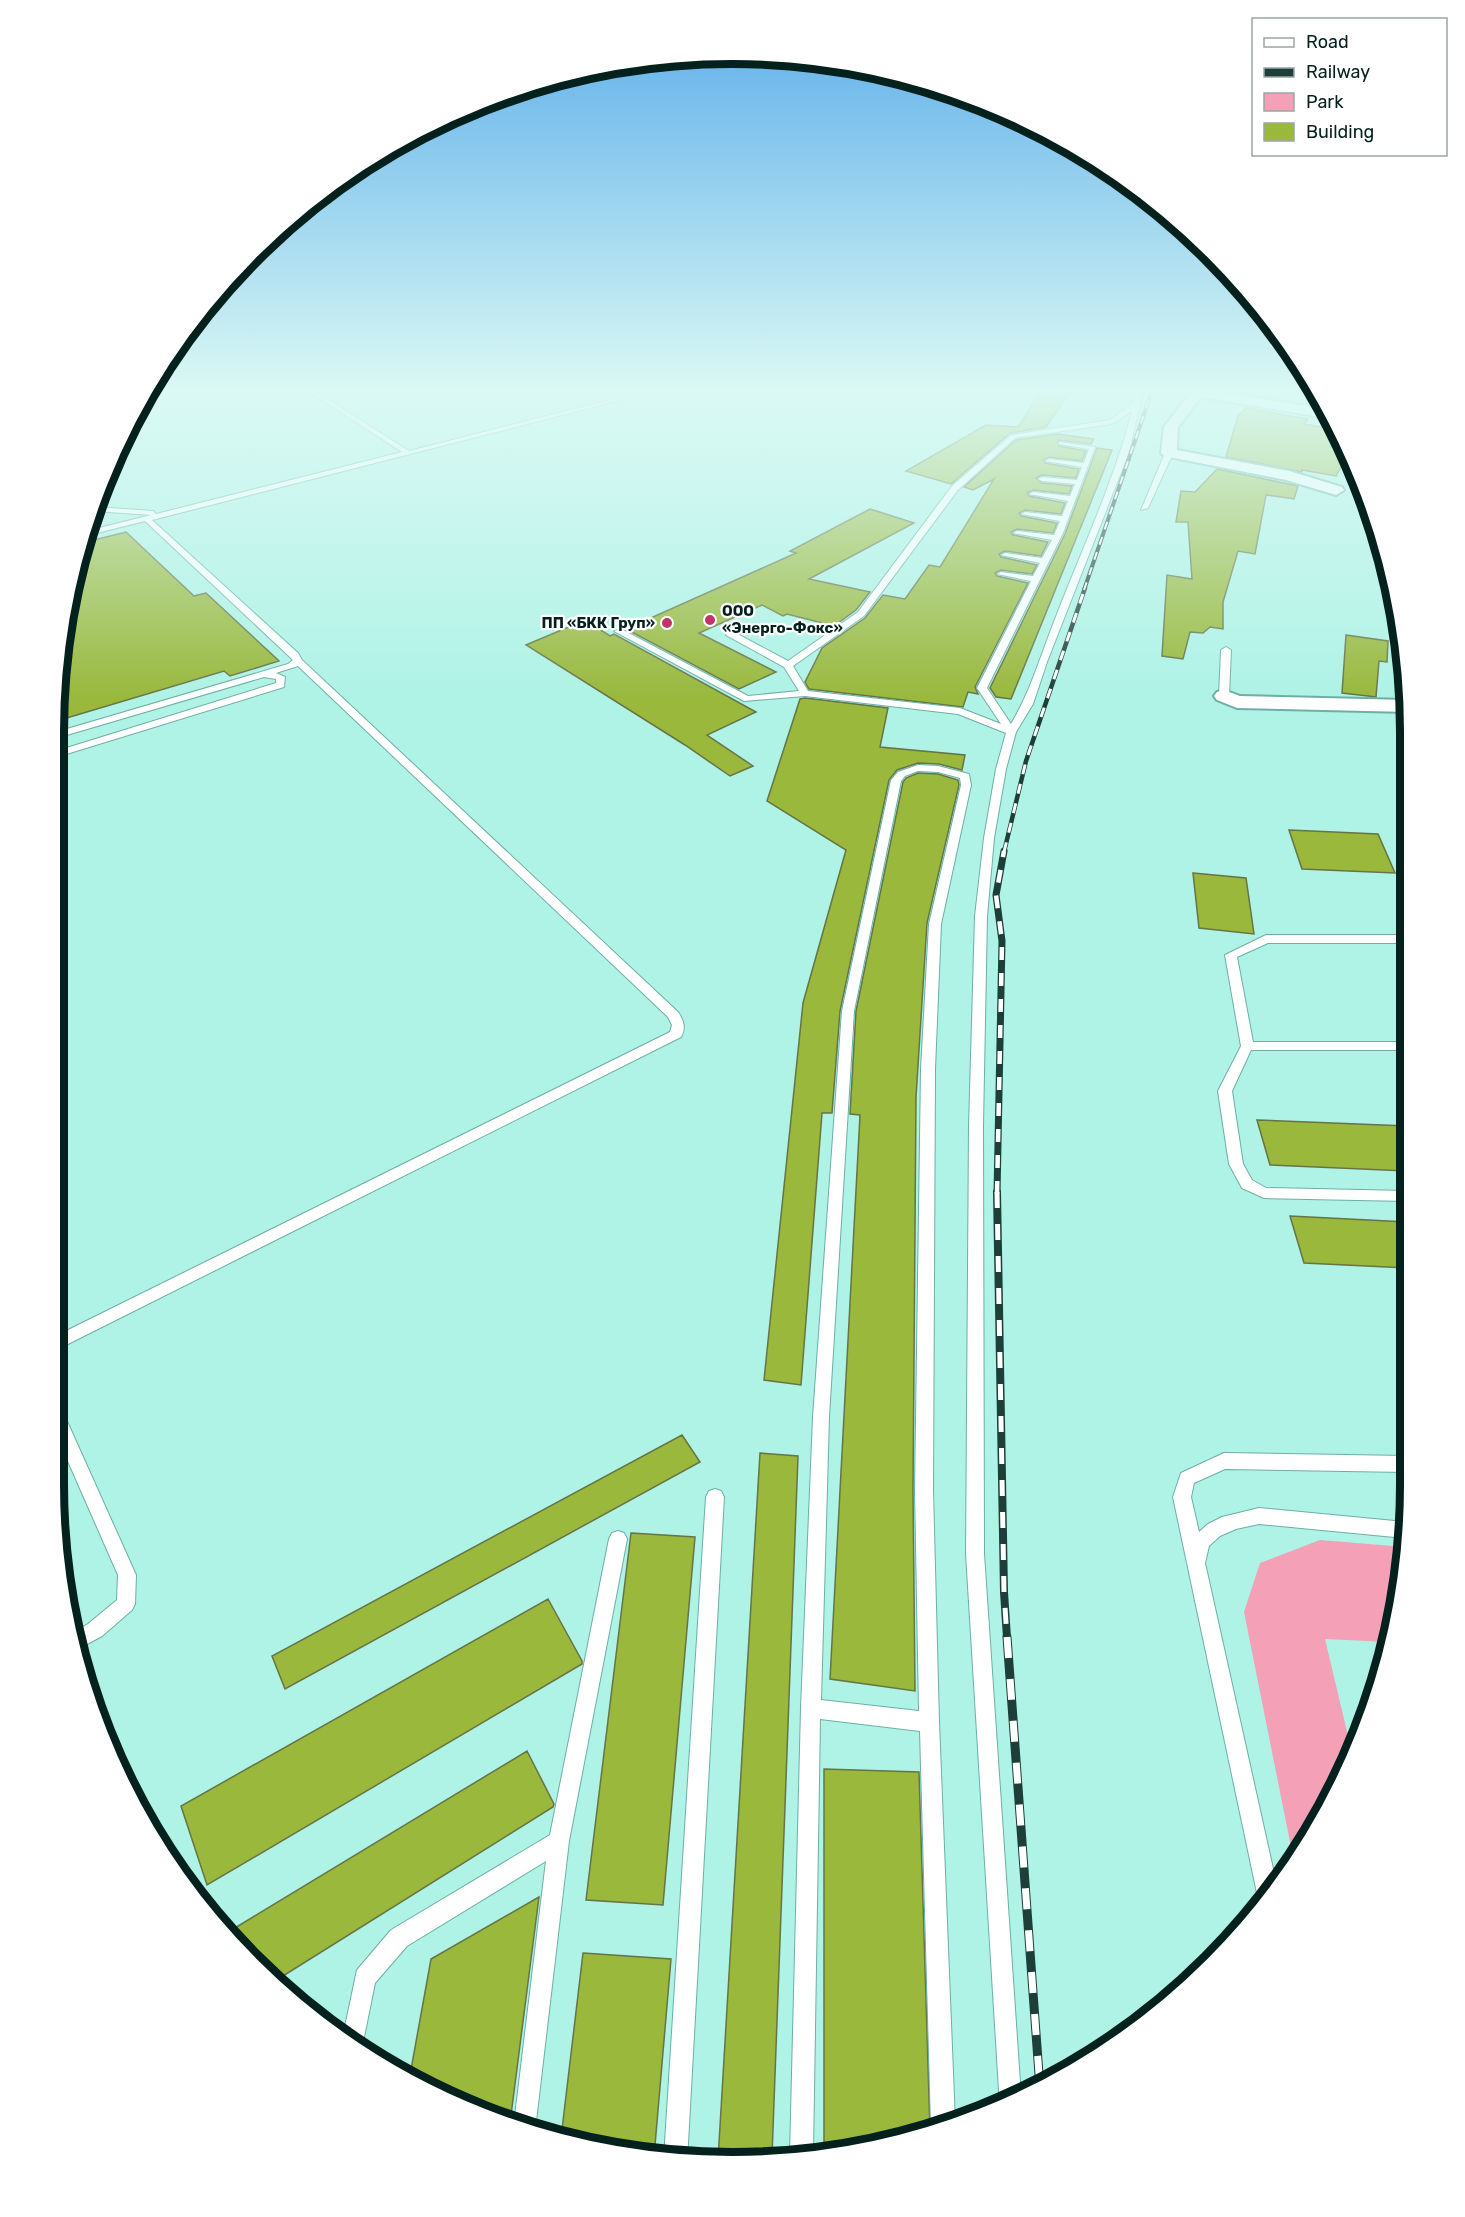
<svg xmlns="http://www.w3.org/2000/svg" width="1465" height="2217" viewBox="0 0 1465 2217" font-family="Rubik,sans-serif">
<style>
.green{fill:#f4a1b7}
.building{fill:#99b83c;stroke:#667446;stroke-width:1.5}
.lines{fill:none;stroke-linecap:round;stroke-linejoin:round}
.lane-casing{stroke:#6dafa4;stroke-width:2}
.street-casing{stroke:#6dafa4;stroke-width:4}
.lane{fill:#fff;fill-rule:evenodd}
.street{fill:#fff;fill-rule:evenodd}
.rail-far4-casing{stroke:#1d3e39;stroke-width:4}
.rail-far3-casing{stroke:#1d3e39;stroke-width:4.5}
.rail-far2-casing{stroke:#1d3e39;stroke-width:7}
.rail-far1-casing{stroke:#1d3e39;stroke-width:8}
.rail-casing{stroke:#1d3e39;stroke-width:9}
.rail-far4{stroke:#fff;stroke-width:2;stroke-dasharray:8;stroke-linecap:butt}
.rail-far3{stroke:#fff;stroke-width:3;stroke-dasharray:10;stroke-linecap:butt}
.rail-far2{stroke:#fff;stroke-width:4.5;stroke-dasharray:13;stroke-linecap:butt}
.rail-far1{stroke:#fff;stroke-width:5;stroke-dasharray:16;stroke-linecap:butt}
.rail{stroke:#fff;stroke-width:7;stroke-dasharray:21;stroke-linecap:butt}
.poi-dot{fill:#c03469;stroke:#fff;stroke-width:2}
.labels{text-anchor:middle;stroke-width:4.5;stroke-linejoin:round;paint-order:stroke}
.far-poi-label{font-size:15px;font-weight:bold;fill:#05211d;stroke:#fff;text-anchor:start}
.rim{fill:none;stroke:#05211d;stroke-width:8}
</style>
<rect width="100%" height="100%" fill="#aff2e6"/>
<path class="green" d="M 1320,1540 L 1405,1547 L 1405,1573 L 1389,1642 L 1325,1639 L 1353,1757 L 1341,1784 L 1293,1857 L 1244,1612 L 1260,1563 Z"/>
<path class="building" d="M 1043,389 L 1070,392 L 1046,427 L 1010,433 L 951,484 L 906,471 L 986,425 L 1018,427 Z
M 1246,408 L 1308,419 L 1304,424 L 1339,430 L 1330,447 L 1348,450 L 1349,453 L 1336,476 L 1302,470 L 1302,472 L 1226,457 L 1238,416 Z
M 1058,434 L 1094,439 L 1091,444 L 1058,440 L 1059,446 L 1086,451 L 1082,461 L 1049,457 L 1043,460 L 1045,463 L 1079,469 L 1076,478 L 1042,475 L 1036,478 L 1042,483 L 1072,486 L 1069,494 L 1033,490 L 1027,493 L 1029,496 L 1065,503 L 1061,514 L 1025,510 L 1019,513 L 1021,516 L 1057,523 L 1053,533 L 1017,529 L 1011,532 L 1013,535 L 1048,542 L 1041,556 L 1005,551 L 999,554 L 1001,557 L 1037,565 L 1032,574 L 1001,570 L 995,573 L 997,576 L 1028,583 L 975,687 L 978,694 L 968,692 L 963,707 L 809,689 L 805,682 L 822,648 L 865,618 L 883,595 L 905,599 L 929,565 L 940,567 L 994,479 L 973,490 L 964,487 L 1016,440 Z
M 1097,448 L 1112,450 L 1011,699 L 996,697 L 990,688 L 1065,534 Z
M 1217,469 L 1298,486 L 1294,499 L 1266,495 L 1255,554 L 1238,551 L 1223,602 L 1223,629 L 1210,627 L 1203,633 L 1190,632 L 1183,659 L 1162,656 L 1167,575 L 1192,579 L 1188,522 L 1176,522 L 1181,491 L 1195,492 Z
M 870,509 L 914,523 L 809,579 L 870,592 L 856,610 L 834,626 L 787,614 L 783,616 L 762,605 L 699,633 L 776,672 L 739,689 L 626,629 L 796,553 L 790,551 Z
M 126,532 L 194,596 L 206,593 L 279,661 L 230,676 L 224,671 L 60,720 L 60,644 L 77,557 L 82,543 Z
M 585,620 L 610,636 L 614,634 L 756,712 L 707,735 L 753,766 L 730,776 L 685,745 L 526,645 Z
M 1346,635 L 1388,641 L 1387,662 L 1379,661 L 1376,697 L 1342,693 Z
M 805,698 L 888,708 L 880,747 L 965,755 L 962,770 L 939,764 L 918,763 L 897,770 L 889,780 L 840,1011 L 832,1113 L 822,1113 L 801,1385 L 764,1380 L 803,1003 L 846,850 L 767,801 L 800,699 Z
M 918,773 L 938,774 L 958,780 L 959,785 L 927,923 L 916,1097 L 913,1490 L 915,1691 L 830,1679 L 860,1115 L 850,1114 L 856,1011 L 903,782 L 906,778 Z
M 1289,830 L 1378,834 L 1395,873 L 1302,869 Z
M 1193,873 L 1246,878 L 1254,934 L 1199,928 Z
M 1257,1120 L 1407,1126 L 1407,1171 L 1270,1165 Z
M 1290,1216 L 1407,1222 L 1407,1268 L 1304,1263 Z
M 682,1435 L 700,1462 L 285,1689 L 272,1656 Z
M 760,1453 L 798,1456 L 772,2156 L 718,2160 Z
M 631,1533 L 695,1537 L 663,1905 L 586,1900 Z
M 548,1599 L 582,1661 L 582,1664 L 207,1885 L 181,1806 Z
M 527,1751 L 554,1804 L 553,1807 L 275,1981 L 225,1934 Z
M 824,1769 L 919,1772 L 930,2130 L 865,2150 L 824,2153 Z
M 539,1897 L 510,2123 L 473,2111 L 410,2075 L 431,1959 Z
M 583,1953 L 671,1959 L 654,2157 L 600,2150 L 561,2138 Z"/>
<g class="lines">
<defs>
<path id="lane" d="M 303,388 L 310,388 L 409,451 L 657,388 L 668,388 L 152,520 L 298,653 L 302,660 L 678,1012 C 684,1021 686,1028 681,1037 L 60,1348 L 60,1334 L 670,1032 L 672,1025 L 668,1017 L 298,666 L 276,673 L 285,677 L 284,687 L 60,756 L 60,750 L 276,683 L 276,679 L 264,677 L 60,737 L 60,731 L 288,664 L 293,660 L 145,521 L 85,536 L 87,531 L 151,515 L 94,511 L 96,507 L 153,511 L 156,514 L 402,452 Z
M 1135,388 L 1141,388 L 1140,404 L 1129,452 L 1047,662 L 1033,704 L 1016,732 L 1006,769 L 994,838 L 987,916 L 983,1126 L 984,1554 L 1021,2097 L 1000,2107 L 966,1554 L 969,1126 L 975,916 L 984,838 L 996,769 L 1006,733 L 958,714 L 805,696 L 744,701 L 614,631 L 621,629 L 748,696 L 799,691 L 784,667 L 726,635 L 726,631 L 732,631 L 788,661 L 858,612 L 952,486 L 1011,435 L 1110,420 L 1134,403 ZM 1132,411 C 1114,481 1083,547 1057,614 C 1042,651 1031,691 1011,724 L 987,688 L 1063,533 L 1095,447 L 1059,442 L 1059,444 L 1089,449 L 1084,463 L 1049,459 L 1045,461 L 1082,467 L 1077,480 L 1042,477 L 1038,479 L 1042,481 L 1075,484 L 1070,496 L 1033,492 L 1029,494 L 1068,501 L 1062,516 L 1025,512 L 1021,514 L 1060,521 L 1054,535 L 1017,531 L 1013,533 L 1052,540 L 1042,558 L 1005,553 L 1001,555 L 1040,563 L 1033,576 L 1001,572 L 997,574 L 1031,581 L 977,688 L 1001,724 L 960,708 L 808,691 L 793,666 L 864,616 L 958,490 L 1015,438 L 1112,424 Z
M 1169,451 L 1173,453 L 1148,508 L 1141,510 L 1165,453 Z
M 1226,647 L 1231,650 L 1229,696 L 1224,699 L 1219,696 L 1221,650 Z
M 918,765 L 938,766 L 969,774 L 971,785 L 941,924 L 935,1069 L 933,1490 L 939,1722 L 955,2123 L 933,2129 L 931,2126 L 920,1731 L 820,1719 L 813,2153 L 790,2155 L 801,1708 L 813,1417 L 842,1011 L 891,780 L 898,772 ZM 918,771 L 938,772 L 960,778 L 961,785 L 929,924 L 921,1069 L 915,1490 L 919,1711 L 821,1700 L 829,1417 L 854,1011 L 901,781 L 905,776 Z
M 1266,935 L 1408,935 L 1408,943 L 1268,943 L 1237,957 L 1253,1042 L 1408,1042 L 1408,1050 L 1251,1050 L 1232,1091 L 1243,1164 L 1252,1180 L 1266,1188 L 1407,1191 L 1407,1201 L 1264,1198 L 1242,1188 L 1229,1164 L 1218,1091 L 1241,1046 L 1225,955 Z
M 60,1417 L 66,1419 L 136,1575 L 135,1604 L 132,1610 L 102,1636 L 78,1649 L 74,1632 L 88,1624 L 117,1600 L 118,1575 L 60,1443 Z
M 1224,1453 L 1406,1456 L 1406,1472 L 1225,1469 L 1194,1483 L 1191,1497 L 1199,1532 L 1208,1524 L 1222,1517 L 1259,1508 L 1405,1522 L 1405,1538 L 1259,1524 L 1236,1529 L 1220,1536 L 1209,1546 L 1205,1563 L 1276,1882 L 1263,1901 L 1257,1893 L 1173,1497 L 1181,1473 Z
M 715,1489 L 721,1491 L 724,1497 L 687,2161 L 664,2158 L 706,1497 L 709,1491 Z
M 618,1531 L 624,1533 L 627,1539 L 569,1841 L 535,2130 L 514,2124 L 546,1861 L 407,1946 L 375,1983 L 362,2047 L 343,2036 L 357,1970 L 391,1930 L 550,1835 L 609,1539 L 612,1533 Z"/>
<path id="street" d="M 1190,388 L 1204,388 L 1327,410 L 1332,419 L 1201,397 L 1178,427 L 1177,450 L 1289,471 L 1342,487 L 1344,490 L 1336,495 L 1286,480 L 1164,456 L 1161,453 L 1164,427 L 1191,392 Z
M 1224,690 L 1240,696 L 1409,700 L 1409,712 L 1237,708 L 1217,700 L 1214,696 L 1217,692 Z"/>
</defs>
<use href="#lane" class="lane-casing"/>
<use href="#street" class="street-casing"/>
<use href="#lane" class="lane"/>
<use href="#street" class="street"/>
<defs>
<path id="rail-far4" d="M 1084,590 L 1153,388"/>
<path id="rail-far3" d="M 1004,852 L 1026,761 L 1085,588"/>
<path id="rail-far2" d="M 997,1194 L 1002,941 L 996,895 L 1004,851"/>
<path id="rail-far1" d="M 997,1192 L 1004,1592 L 1007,1638"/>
<path id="rail" d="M 1007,1637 L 1040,2088"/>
</defs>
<use href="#rail-far4" class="rail-far4-casing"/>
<use href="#rail-far3" class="rail-far3-casing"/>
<use href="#rail-far2" class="rail-far2-casing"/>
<use href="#rail-far1" class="rail-far1-casing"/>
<use href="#rail" class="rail-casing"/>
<use href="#rail-far4" class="rail-far4"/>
<use href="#rail-far3" class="rail-far3"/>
<use href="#rail-far2" class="rail-far2"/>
<use href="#rail-far1" class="rail-far1"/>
<use href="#rail" class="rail"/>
</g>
<linearGradient id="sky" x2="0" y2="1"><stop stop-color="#59acea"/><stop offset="0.56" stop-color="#dbf9f4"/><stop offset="1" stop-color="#dbf9f4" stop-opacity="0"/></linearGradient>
<rect width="1465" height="698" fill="url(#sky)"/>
<g class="poi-dot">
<circle cx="710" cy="620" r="6"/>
<circle cx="667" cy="623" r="6"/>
</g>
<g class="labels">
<g class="far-poi-label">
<text x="722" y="616">ООО<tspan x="722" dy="17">«Энерго-Фокс»</tspan></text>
<text x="655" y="628" text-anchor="end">ПП «БКК Груп»</text>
</g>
</g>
<path d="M0 0H1465V2217H0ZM732 64H732A668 668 0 0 1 1400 732V1484A668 668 0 0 1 732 2152H732A668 668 0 0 1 64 1484V732A668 668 0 0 1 732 64Z" fill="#fff" fill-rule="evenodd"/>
<path class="rim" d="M732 64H732A668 668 0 0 1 1400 732V1484A668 668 0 0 1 732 2152H732A668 668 0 0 1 64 1484V732A668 668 0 0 1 732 64Z"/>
<rect x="1252" y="18" width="195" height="138" fill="#ffffff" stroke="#9ba6a5" stroke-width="1.5"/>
<rect x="1264" y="38" width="30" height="9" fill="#ffffff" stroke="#9ba6a5" stroke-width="1.5"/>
<text x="1306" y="48" font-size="18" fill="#05211d">Road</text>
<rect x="1264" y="68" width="30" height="9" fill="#1d3e39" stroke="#9ba6a5" stroke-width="1.5"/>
<text x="1306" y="78" font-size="18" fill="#05211d">Railway</text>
<rect x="1264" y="93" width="30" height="18" fill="#f4a1b7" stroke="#9ba6a5" stroke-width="1.5"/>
<text x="1306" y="108" font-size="18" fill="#05211d">Park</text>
<rect x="1264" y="123" width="30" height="18" fill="#99b83c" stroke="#9ba6a5" stroke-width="1.5"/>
<text x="1306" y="138" font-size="18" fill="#05211d">Building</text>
</svg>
